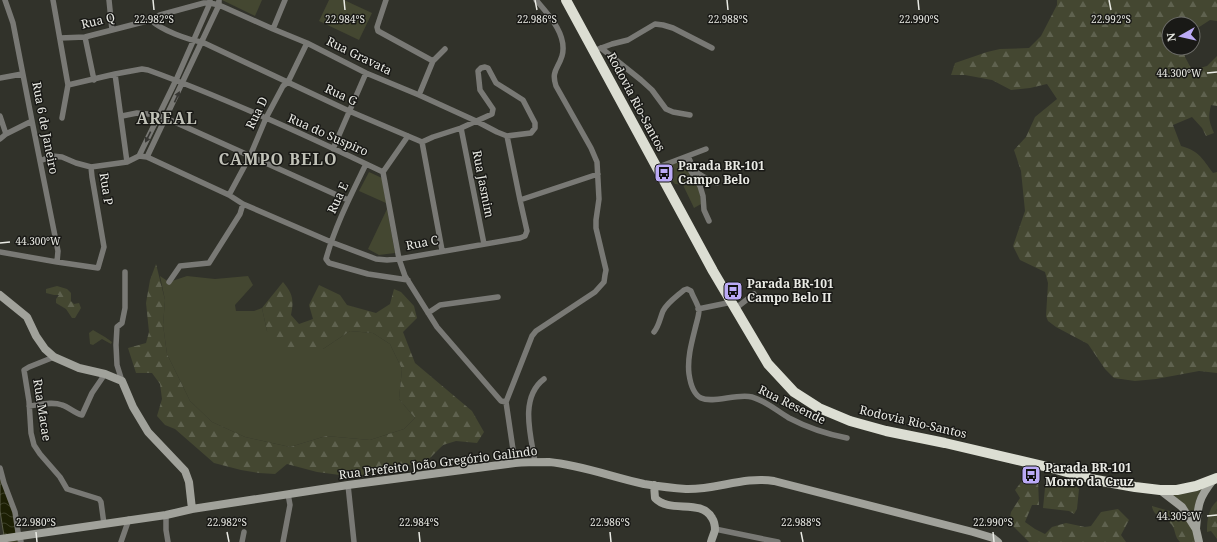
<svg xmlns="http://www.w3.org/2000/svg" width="1217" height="542" viewBox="0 0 1217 542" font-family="'Noto Serif',serif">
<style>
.green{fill:#444731}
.forest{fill:url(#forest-firs)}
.water{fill:url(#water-waves);stroke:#5a5c48}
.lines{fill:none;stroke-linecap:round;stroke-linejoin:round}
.street{stroke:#797975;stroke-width:5.5}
.secondary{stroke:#a1a29b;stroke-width:8}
.highway{stroke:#dcded3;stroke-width:10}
.oneway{fill:#363632}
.ticks{fill:none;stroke:#eaebe5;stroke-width:1.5}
.labels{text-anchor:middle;stroke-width:3;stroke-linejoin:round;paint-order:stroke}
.street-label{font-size:12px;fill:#eaebe5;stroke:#191916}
.poi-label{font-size:12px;font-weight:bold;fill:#eaebe5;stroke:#191916;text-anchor:start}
.district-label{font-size:16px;font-weight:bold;letter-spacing:1px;fill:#c1c2b8;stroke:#191916}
.ticks-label{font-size:10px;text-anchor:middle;fill:#eaebe5;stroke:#191916;stroke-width:3;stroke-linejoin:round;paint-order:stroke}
</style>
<defs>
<pattern id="forest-firs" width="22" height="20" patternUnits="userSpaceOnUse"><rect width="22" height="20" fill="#444731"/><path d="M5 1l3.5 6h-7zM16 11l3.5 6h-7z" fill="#5f624f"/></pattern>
<pattern id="water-waves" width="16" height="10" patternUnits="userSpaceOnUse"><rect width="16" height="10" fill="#1c1f04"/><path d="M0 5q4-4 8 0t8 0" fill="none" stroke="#3d4028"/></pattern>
</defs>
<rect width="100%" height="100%" fill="#31322a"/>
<path class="green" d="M 222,0 L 262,0 L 255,16 Z
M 329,0 L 344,0 L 372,13 L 359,40 L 319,21 Z
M 682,160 L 699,187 L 701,204 L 694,208 L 683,185 L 675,184 L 668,176 L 666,168 L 668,165 Z
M 369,172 L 382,178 L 386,203 L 359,191 Z
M 387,209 L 395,253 L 379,255 L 368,249 Z
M 160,276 L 169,282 L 187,276 L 215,279 L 248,276 L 253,285 L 235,305 L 236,311 L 254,311 L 262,308 L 267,331 L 323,349 L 350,331 L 373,333 L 390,344 L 402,369 L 399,399 L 415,418 L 404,429 L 370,440 L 326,436 L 290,447 L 245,437 L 212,422 L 190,401 L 167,354 L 163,325 L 165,300 Z
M 93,330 L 105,337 L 112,342 L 111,344 L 102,339 L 93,345 L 90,344 L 89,333 Z
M 1202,489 L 1196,501 L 1194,517 L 1185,506 L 1171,495 L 1189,493 Z
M 1217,501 L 1217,509 L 1211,520 L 1211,531 L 1207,532 C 1207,520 1208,509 1217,501 Z"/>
<path class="forest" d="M 1057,0 L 1217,0 L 1217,21 L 1210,20 L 1193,31 L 1193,24 L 1169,24 L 1169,48 L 1184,48 L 1185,57 L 1192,70 L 1207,66 L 1217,56 L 1217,106 L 1211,105 C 1208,118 1209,121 1214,133 L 1206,136 L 1202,128 L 1192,117 L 1173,125 L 1181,146 C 1199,151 1202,158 1213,173 L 1217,172 L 1217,373 L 1199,371 L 1156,379 L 1135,381 L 1114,378 L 1105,369 L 1088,344 L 1056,327 L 1048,321 L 1046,316 L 1048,283 L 1045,272 L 1020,260 L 1013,246 L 1025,211 L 1021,171 L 1014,150 L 1026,137 L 1035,117 L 1057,99 L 1047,84 L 1030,88 L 1011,90 L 992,80 L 965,75 L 951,75 L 955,63 L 987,52 L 1000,49 L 1029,48 L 1041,36 L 1057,5 Z
M 156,264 L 165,300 L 163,325 L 167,354 L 190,401 L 212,422 L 245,437 L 290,447 L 326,436 L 370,440 L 404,429 L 415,418 L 399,399 L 402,369 L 390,344 L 373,333 L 350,331 L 323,349 L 282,350 L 267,331 L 262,308 L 283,282 C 293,294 294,300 291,315 L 299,324 L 313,319 L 309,305 L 319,285 L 340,295 L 347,305 L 376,313 L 390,304 L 394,289 L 401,292 L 414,306 L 417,318 L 403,332 L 415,363 L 472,411 L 484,432 L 477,443 L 456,441 L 443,445 L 427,461 L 355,477 L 317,472 L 287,464 L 275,474 L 259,473 L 241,470 L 214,463 L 175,429 L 165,425 L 157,416 L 162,399 L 160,384 L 152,373 L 136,373 L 128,348 L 146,343 L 149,332 L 146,303 L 150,280 Z
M 57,286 L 67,289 L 71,293 L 71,301 L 74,304 L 79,303 L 81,308 L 75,318 L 72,318 L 66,309 L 56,303 L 56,299 L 59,295 L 54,295 L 46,293 L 46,289 Z
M 1031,478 L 1038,479 L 1039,505 L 1032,505 L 1025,522 L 1035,529 L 1045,534 L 1052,527 L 1066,523 L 1085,527 L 1091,526 L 1101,512 L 1118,509 L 1129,520 L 1121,535 L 1126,542 L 1029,542 L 1009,522 L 1011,512 L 1020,498 L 1015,490 L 1022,481 Z
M 1046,478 L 1072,484 L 1079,489 L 1077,509 L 1074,514 L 1069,511 L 1043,508 Z
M 1152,506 L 1183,515 L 1194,532 L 1196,542 L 1180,542 C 1174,536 1176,531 1172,525 C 1166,518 1157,516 1154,512 C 1153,510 1152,508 1152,506 Z
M 1217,509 L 1217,539 L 1211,531 L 1211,520 Z"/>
<path class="water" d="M 0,473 L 13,511 L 18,542 L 5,542 L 0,511 Z"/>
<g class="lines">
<path class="street" d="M 5,0 L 13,23 L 32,121 L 58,251 L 57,262
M 53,0 L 68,85 L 62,118
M 109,0 L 112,30
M 386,0 L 377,27 L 378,31 L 433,61
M 151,20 C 161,30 188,40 202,42 L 349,111 L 422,142
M 273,29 L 285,0
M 85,37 L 94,80
M 601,48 L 641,80 L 652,90 L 666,109 L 673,112 L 690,115
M 593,51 L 612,44 L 628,40 L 655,24 L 663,25 L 673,28 L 712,48
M 115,74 L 127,162
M 0,78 L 22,74
M 68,85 L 115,74 L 142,69 L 148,70 C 228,99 306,135 383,172
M 419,95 L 433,61 L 445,49
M 0,116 L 6,134
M 122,116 L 137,113 L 159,115 L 348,200
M 461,128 L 484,244
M 0,139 L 6,134 L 32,121
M 422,142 L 433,137 L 461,128 L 492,114 L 493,109 L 480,90 L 478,71 L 481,68 L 485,67 L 488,68 L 496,83 L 523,100 L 535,123 L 535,128 L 531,133 L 507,136
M 422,142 L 442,250
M 333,149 L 366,73
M 139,156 L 176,80 L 210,3 L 210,0
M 688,156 C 695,174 700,176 717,183
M 147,157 L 219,5 L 219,0
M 683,158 L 700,186 L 703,196 L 704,210 L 709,221
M 40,161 L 52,156 L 62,157 L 76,163 L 91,167 L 127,162 L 139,156 L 147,157 L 229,195 L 243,204 L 331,242 L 376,259 L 387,260 L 399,259 L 520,238 L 525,236 L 527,231 L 520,200 L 507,136 L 497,132 L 476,121 L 419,95 L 366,73 L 307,43 L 273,29 L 219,5 L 210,3 L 204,3 L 160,15 L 151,20 L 85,37 L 60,38
M 366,164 C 351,195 335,226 326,259 L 329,263 L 368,274 L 408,280
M 656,168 L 706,149
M 383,172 L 399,259 L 405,276 L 437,327 L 501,401 L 506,402
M 383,172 L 408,136
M 229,195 L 250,156 L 266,118 L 283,86 L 288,82 L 307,43
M 520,200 L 598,174
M 0,252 L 57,262 L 98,268 L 104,247 L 92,177 L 91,167
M 169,282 L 180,266 L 209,263 L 240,214 L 243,204
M 736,308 L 754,294
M 698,309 L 732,302
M 428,313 L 440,305 L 498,297
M 654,332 C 659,326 660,318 663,311 C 667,303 676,297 684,290 L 687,289 L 691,291 C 693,297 698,304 699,310 C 699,315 697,321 696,325 C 692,341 687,358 689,374 C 690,381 693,394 701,398 C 713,404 737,393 752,397 C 766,401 777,411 789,418 C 808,428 826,434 847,438
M 54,357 L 29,367 L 24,370 L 29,401 L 31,433 L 34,445 L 40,454 L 60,477 L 67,489 L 99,499 L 101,502 L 104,524
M 122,381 L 117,365 L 116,345 L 117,327 L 122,323 L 125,308 L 125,272
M 29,406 C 39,405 52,401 62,405 C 69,407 74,413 82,415 L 92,393 L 105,374
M 535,462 C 531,436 519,398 544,379
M 515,463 L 506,402 L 532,336 L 536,331 L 595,292 L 604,282 L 605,275 L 606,270 L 596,228 L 596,220 L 599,199 L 597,162 L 591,148 L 556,86 C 551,71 558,69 562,56 C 568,35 548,14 536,0
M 0,468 L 4,483 L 15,512 L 18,532 L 20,536 L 21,542
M 348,485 L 354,542
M 166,515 L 166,530 L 168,542
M 715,529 L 778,542
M 121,542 L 129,519
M 242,542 L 244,532
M 283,542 L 290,505 L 288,494"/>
<path class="secondary" d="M 0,295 L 27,317 L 36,336 L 45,349 L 54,357 L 79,368 L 105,374 L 122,381 L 133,407 L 148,432 L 185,471 L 189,482 L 192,509
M 654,485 L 655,498 C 670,514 701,498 712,518 C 714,521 715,526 715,530 C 714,534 712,538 711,542
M 1160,490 L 1182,507 L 1196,529 L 1199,542
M 1196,529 C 1198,505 1198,499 1213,480
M 0,539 L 166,515 L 192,509 L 348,485 L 515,463 C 526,462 537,462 549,462 C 581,465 612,477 644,484 C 657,486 672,488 686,489 C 716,490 744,476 774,481 L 973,532 L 993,538 L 998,542"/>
<path class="highway" d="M 566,0 L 713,271 L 768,364 L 794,392 L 819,408 L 850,421 L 886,431 L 945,443 L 1052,468 L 1096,480 L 1135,487 L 1160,490 L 1177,490 L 1196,486 L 1217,478"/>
</g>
<defs><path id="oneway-solid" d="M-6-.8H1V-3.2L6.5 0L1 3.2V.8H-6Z"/></defs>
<g class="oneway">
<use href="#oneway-solid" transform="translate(177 97) rotate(-65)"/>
<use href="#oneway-solid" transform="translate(148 137) rotate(116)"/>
</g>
<path class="ticks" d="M 153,0 L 154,10M 344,0 L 345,10M 535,0 L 537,10M 727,0 L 728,10M 918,0 L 919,10M 1109,0 L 1111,10M 1207,73 L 1217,72M 0,243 L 10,242M 1207,516 L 1217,515M 36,532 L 37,542M 227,532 L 229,542M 419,532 L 420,542M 610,532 L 611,542M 801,532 L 803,542M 993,532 L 994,542"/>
<defs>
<symbol id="bus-square" viewBox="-11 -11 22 22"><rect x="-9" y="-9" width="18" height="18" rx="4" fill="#bbaaf6" stroke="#191916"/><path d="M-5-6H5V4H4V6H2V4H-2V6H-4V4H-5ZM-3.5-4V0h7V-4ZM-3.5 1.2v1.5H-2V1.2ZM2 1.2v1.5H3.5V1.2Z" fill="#111"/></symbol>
</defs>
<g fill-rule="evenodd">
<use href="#bus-square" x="653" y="162" width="22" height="22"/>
<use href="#bus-square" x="722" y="280" width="22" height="22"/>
<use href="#bus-square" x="1020" y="464" width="22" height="22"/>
</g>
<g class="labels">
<g class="street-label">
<text transform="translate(98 21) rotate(-13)" y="4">Rua Q</text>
<text transform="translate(359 56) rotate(26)" y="4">Rua Gravata</text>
<text transform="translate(341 95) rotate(25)" y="4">Rua G</text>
<text transform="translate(636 102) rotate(62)" y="4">Rodovia Rio-Santos</text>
<text transform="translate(257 113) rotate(-64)" y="4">Rua D</text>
<text transform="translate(45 128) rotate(79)" y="4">Rua 6 de Janeiro</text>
<text transform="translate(328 135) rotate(24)" y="4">Rua do Suspiro</text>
<text transform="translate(483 184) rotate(79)" y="4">Rua Jasmim</text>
<text transform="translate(106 189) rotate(81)" y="4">Rua P</text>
<text transform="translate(338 198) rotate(-65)" y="4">Rua E</text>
<text transform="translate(422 243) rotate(-11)" y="4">Rua C</text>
<text transform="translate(792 405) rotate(26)" y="4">Rua Resende</text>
<text transform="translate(42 410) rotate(81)" y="4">Rua Macae</text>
<text transform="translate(913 422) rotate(13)" y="4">Rodovia Rio-Santos</text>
<text transform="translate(438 463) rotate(-7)" y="4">Rua Prefeito João Gregório Galindo</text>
</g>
<g class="poi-label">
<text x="678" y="170">Parada BR-101<tspan x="678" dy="14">Campo Belo</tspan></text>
<text x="747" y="288">Parada BR-101<tspan x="747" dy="14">Campo Belo II</tspan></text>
<text x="1045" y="472">Parada BR-101<tspan x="1045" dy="14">Morro da Cruz</tspan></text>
</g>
<g class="district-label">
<text x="167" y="124">AREAL</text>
<text x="278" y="165">CAMPO BELO</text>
</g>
</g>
<g class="ticks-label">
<text x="154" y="23">22.982°S</text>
<text x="345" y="23">22.984°S</text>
<text x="537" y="23">22.986°S</text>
<text x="728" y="23">22.988°S</text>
<text x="919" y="23">22.990°S</text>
<text x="1111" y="23">22.992°S</text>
<text x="1179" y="77">44.300°W</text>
<text x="38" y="245">44.300°W</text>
<text x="1179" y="520">44.305°W</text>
<text x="36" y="526">22.980°S</text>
<text x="227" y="526">22.982°S</text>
<text x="419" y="526">22.984°S</text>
<text x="610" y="526">22.986°S</text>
<text x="801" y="526">22.988°S</text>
<text x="993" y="526">22.990°S</text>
</g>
<g transform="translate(1181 36) rotate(262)"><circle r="19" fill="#191916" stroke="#6d6d69"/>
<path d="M0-3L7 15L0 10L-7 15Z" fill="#bbaaf6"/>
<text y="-6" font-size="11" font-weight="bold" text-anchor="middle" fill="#eaebe5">N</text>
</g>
</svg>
